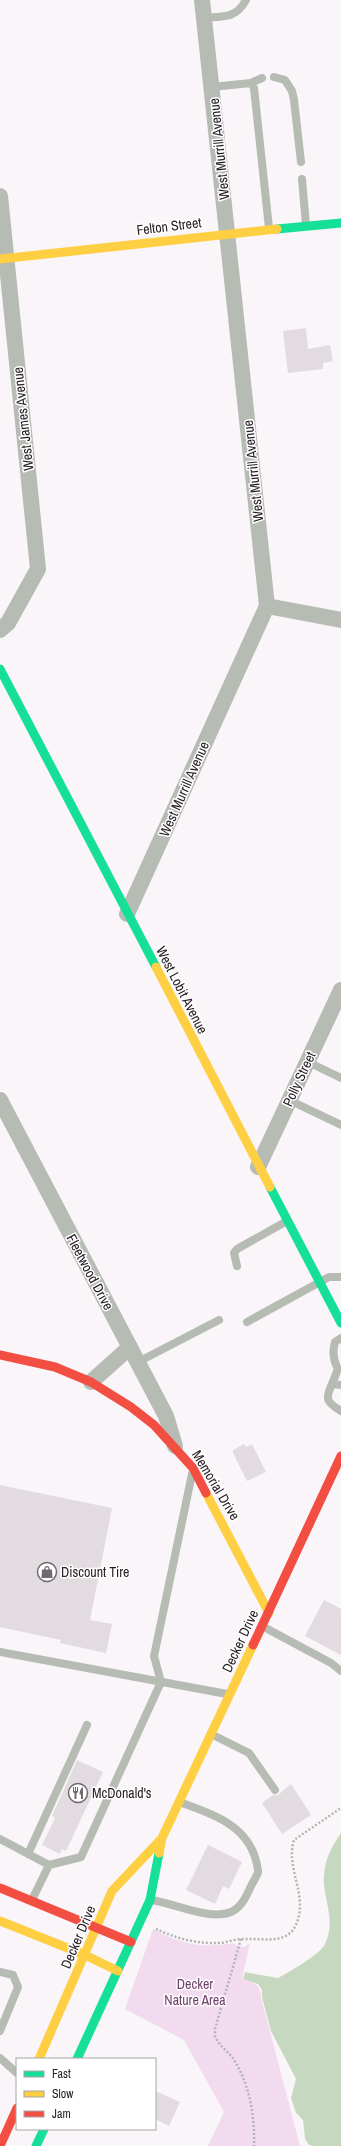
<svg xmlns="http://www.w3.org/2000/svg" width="341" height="2146" viewBox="0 0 341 2146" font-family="'Archivo Narrow',sans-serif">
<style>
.green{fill:#f2dbef}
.water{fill:#c6d9c0}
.building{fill:#e2dbe0}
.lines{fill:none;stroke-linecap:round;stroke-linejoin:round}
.path{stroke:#b3b4b2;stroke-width:2.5;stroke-dasharray:2 2;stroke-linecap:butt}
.lane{stroke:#b6bbb3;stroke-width:8}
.street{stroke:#b6bbb3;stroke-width:16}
.fast{stroke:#16e098;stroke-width:9}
.slow{stroke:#ffcf43;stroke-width:9}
.jam{stroke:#f24e42;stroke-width:9}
.labels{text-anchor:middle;stroke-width:3;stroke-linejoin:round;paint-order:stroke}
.street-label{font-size:14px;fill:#261d24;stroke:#fff}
.poi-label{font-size:14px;fill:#261d24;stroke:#fff;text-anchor:start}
.park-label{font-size:14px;fill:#71406b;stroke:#fff}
</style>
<rect width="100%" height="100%" fill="#faf5f9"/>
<path class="green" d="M 153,1929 C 180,1944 203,1949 234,1943 L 236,1945 L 244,1947 L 250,1943 L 242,1979 C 253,1981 261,1985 261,1997 L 300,2146 L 208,2146 L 224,2112 L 184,2040 L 125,2009 Z"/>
<path class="water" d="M 341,1833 L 341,2146 L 314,2146 L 309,2145 L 305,2139 L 303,2120 L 296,2113 L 291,2098 L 296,2079 L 271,2031 L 262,1997 L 262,1990 L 258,1984 L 243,1979 L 245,1972 L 278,1978 C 289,1972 321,1954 325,1944 C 337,1919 322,1898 324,1875 C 325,1859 332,1846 341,1833 Z"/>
<path class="building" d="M 306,328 L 308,349 L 330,345 L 333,361 L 323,363 L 323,369 L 288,373 L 283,331 Z
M 244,1444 L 246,1447 L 252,1444 L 266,1472 L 247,1481 L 233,1453 L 233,1450 Z
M 0,1485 L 112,1508 L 90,1620 L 112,1624 L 106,1653 L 60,1643 L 61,1640 L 0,1627 Z
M 324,1600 L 341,1609 L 341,1655 L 305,1636 Z
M 77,1760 L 103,1772 L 66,1851 L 62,1849 L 60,1854 L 42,1845 L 55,1818 L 52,1816 Z
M 291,1784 L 311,1815 L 282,1834 L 262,1803 L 273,1795 L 278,1795 Z
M 208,1845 L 242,1862 L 229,1889 L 223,1886 L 215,1904 L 186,1890 Z
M 155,2091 L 180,2102 L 169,2126 L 155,2119 Z"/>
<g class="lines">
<path class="path" d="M 156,1929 C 175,1938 197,1944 218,1943 C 226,1943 234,1939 242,1939 C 267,1938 293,1947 299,1915 C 304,1889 286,1865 294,1840 L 341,1808
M 241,1939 L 215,2029 L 215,2036 C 218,2045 229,2052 234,2060 C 250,2085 255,2117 254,2146"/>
<path class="lane" d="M 204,18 C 223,16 236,19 246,0
M 274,77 L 285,80 L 292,91 L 294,100 L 301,162
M 251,83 L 254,88 L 269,228
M 212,87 L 251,83 L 262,78
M 302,179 L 306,225
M 308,1062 L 341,1078
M 289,1100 L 341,1125
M 237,1266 L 234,1253 L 237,1249 L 287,1221
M 247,1322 L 329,1277 L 341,1277
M 341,1338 L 335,1342 C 332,1352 333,1360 338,1369 L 332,1384 L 341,1385
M 138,1362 L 219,1320
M 332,1384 C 325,1399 326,1402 341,1411
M 262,1626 L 331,1663 L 341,1671
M 0,1652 L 227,1694
M 211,1734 L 249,1753 L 275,1790
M 0,1839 L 49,1865
M 28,1854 L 87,1725
M 32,1900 L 49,1865 L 81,1857 L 161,1682 L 154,1656 L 192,1474
M 151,1900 C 174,1903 210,1921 231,1912 C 242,1907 247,1895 251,1886 C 253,1882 257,1876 258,1872 C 258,1867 256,1861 255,1857 C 244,1823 209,1813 179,1802
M 0,1972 L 13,1975 L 18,1987 L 0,2031
M 0,2058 L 17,2073"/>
<path class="street" d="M 0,196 L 38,569 L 8,623 L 0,630
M 267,606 L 341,620
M 127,914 L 267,606 L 202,0
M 0,1100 L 166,1416 L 175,1446
M 258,1167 L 341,990
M 91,1382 L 130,1347"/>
<path class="fast" d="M 277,229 L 341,223
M 0,669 L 156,967
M 270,1187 L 341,1323
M 77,2059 L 150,1900 L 159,1853
M 36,2146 L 44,2129"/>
<path class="slow" d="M 0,259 L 277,229
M 156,967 L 270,1187
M 206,1493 L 269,1613
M 159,1853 L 162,1838 L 253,1645
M 0,1921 L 85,1955 L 118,1971
M 39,2059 L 112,1891 L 162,1838"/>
<path class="jam" d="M 0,1355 L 55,1367 L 91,1382 L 131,1407 L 154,1425 L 193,1468 L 206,1493
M 253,1645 L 341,1456
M 0,1888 L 131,1942
M 0,2146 L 17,2108"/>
</g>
<defs>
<symbol id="shop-ring" viewBox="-11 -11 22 22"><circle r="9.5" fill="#fff" stroke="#70696f" stroke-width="1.5"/><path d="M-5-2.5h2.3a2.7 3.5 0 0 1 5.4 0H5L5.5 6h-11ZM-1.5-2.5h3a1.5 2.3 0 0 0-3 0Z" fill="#70696f"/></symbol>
<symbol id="restaurant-ring" viewBox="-11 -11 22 22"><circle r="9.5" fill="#fff" stroke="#70696f" stroke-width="1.5"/><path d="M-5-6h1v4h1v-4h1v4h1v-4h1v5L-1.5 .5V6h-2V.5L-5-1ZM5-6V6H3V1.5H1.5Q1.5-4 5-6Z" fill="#70696f"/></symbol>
</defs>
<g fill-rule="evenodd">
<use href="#shop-ring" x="36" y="1561" width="22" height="22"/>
<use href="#restaurant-ring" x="67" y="1782" width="22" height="22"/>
</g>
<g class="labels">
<g class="street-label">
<text transform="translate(219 149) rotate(-96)" y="5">West Murrill Avenue</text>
<text transform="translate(169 226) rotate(-7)" y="5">Felton Street</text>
<text transform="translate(23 419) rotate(-96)" y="5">West James Avenue</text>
<text transform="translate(253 471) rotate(-96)" y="5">West Murrill Avenue</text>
<text transform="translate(184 789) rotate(-66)" y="5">West Murrill Avenue</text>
<text transform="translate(182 990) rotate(63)" y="5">West Lobit Avenue</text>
<text transform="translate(299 1079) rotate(-65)" y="5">Polly Street</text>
<text transform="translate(90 1272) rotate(62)" y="5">Fleetwood Drive</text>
<text transform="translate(216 1485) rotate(59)" y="5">Memorial Drive</text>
<text transform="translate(240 1641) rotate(-65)" y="5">Decker Drive</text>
<text transform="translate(78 1937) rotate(-67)" y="5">Decker Drive</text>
</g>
<g class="poi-label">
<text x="61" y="1577">Discount Tire</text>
<text x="92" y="1798">McDonald's</text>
</g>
<g class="park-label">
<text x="195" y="1989">Decker<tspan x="195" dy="16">Nature Area</tspan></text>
</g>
</g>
<rect x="16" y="2058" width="140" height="72" fill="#ffffff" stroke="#a8a5a7"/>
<rect x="24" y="2071" width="20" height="6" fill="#16e098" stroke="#a8a5a7"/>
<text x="52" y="2078" font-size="12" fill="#261d24">Fast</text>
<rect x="24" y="2091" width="20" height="6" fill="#ffcf43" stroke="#a8a5a7"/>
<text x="52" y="2098" font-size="12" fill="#261d24">Slow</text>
<rect x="24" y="2111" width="20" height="6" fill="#f24e42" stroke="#a8a5a7"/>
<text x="52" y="2118" font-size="12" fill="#261d24">Jam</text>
</svg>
